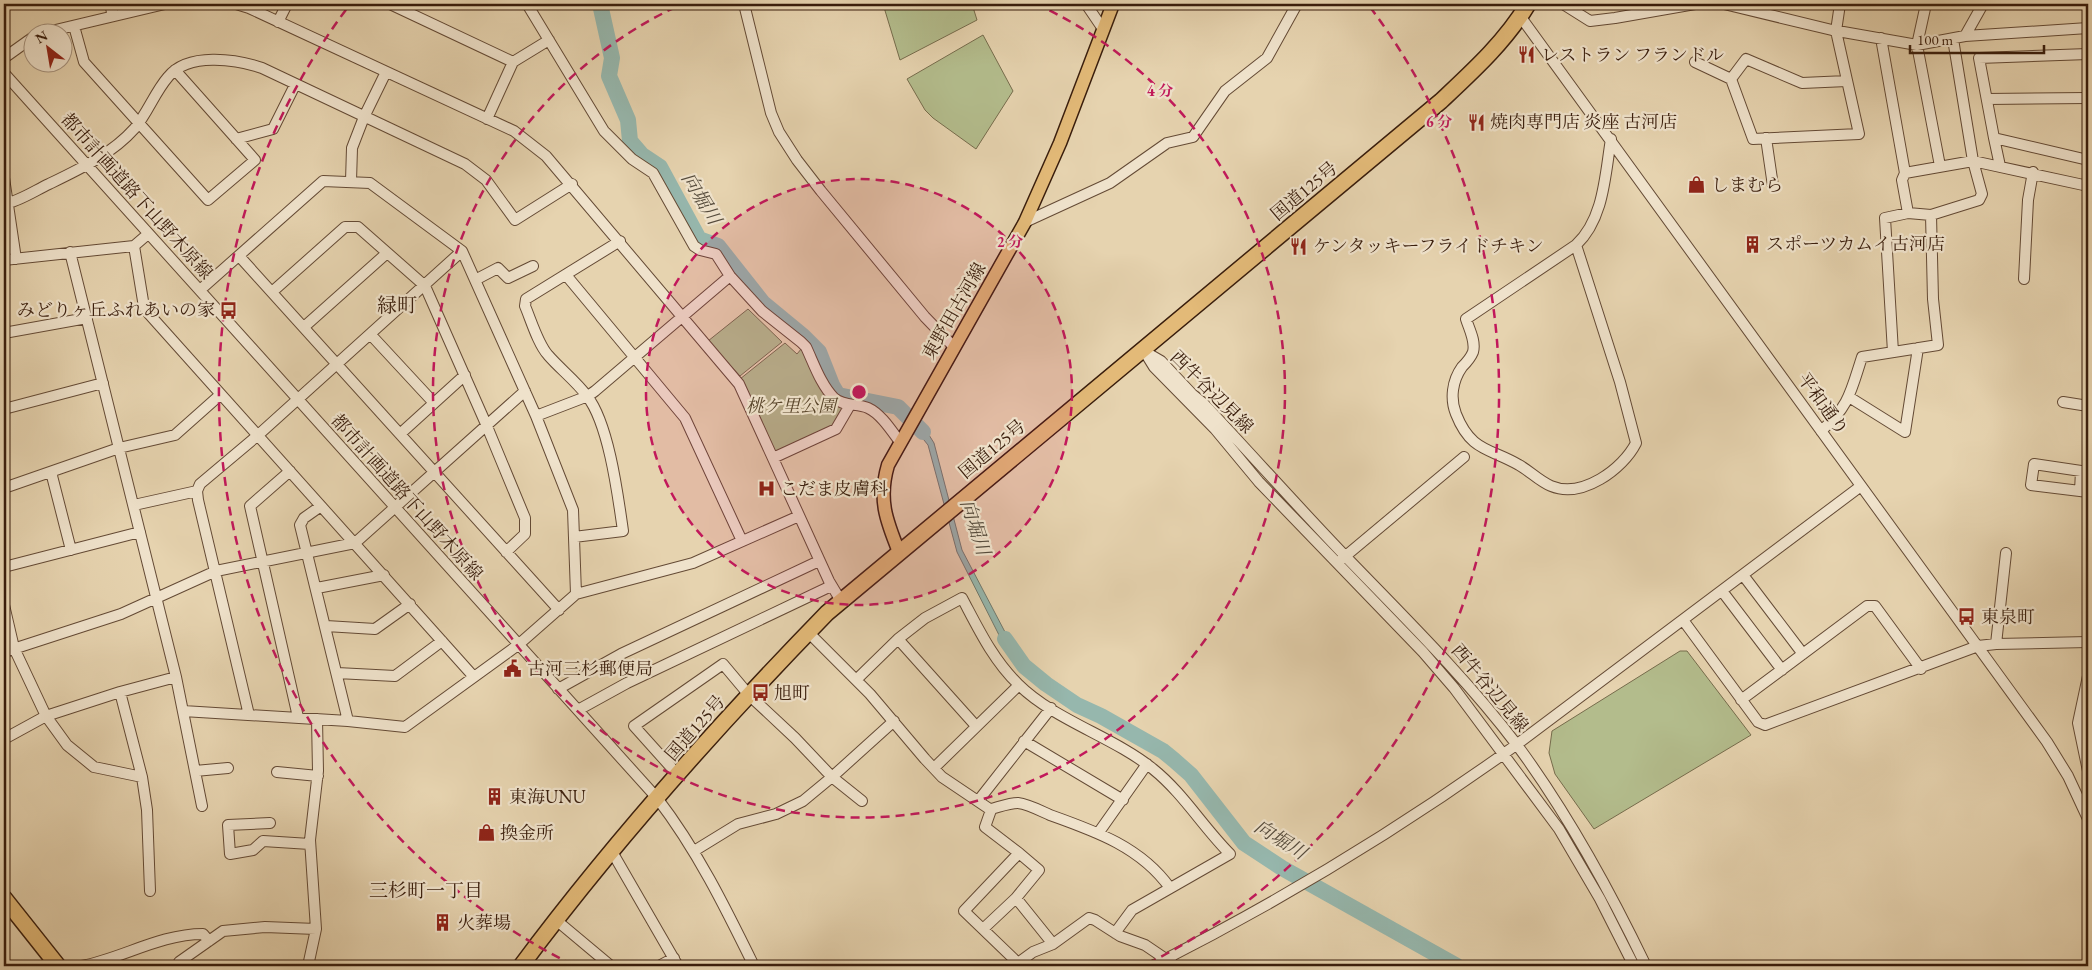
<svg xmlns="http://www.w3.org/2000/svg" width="2092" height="970" viewBox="0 0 2092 970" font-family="'EB Garamond','Noto Serif JP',serif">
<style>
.green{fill:#b3bc8c;stroke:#766c4c}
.water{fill:#96b7ad;stroke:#71796d}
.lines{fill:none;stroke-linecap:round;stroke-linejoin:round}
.river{stroke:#96b7ad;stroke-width:16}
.minor-casing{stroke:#644a35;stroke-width:12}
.major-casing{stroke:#391d0c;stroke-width:15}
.highway-casing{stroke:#391d0c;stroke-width:18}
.minor{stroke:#efe2cb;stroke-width:10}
.major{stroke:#e3ba78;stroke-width:12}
.highway{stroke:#e3ba78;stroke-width:15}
.ring{fill:none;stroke:#c2185b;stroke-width:2.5;stroke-dasharray:9 6}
.labels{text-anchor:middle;stroke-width:4.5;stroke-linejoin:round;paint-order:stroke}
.poi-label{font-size:18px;fill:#391d0c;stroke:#efe2cb;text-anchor:start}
.street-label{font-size:18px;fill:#391d0c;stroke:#efe2cb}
.park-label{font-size:18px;font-style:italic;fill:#58452c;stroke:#efe2cb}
.water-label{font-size:19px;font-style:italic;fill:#554b3c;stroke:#efe2cb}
.neighbourhood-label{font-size:19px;fill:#391d0c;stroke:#efe2cb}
.quarter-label{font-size:20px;fill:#391d0c;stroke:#efe2cb}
.centre{fill:#c2185b;stroke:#efe2cb;stroke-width:2.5}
.ring-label{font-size:15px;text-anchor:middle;font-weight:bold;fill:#c2185b;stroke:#efe2cb;stroke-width:4.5;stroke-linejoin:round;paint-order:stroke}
</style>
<rect width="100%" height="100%" fill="#e6d3af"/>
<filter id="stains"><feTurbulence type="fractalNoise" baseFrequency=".004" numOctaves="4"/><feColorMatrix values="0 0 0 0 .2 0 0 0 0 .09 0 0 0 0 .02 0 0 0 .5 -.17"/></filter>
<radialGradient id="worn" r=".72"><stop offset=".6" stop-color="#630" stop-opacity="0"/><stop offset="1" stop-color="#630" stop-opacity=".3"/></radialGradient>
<path class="green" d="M 883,4 L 972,4 L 977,20 L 900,60 Z
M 983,35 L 1013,91 L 976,149 L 933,118 L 925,110 L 907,79 Z
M 748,309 L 782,342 L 740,376 L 708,341 Z
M 785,343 L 797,354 L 802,348 L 845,408 L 834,426 L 774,453 L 740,379 Z
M 1680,651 L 1687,651 L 1751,735 L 1594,829 L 1555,774 L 1549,753 L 1552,731 Z"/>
<path class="water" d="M 910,415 L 924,427 L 934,443 L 962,550 L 1005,632 L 1019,654 L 1014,658 L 999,635 L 957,552 L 928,445 L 907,419 Z"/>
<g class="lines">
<path class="river" d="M 600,4 L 612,58 L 609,76 L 628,120 L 630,141 L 642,155 L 660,167 L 699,239 L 718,246 L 763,303 L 803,336 L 819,352 L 832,385 L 838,395 L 898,407 L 923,432
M 1005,639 L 1024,666 L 1046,684 L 1077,705 L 1101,716 L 1163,751 L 1174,760 L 1191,775 L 1244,843 L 1282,868 L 1457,966"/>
<defs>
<path id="minor" d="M 110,4 L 113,16
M 236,4 L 249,8 L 514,131 L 546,156 L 739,384 L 829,581 L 841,601
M 390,4 L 513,62
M 527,4 L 604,131 L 632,159 L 653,173 L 694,246 L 700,250 L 716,254 L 730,276 L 762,311 L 801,342 L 806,347 C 814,364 821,385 834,398 C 844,407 857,403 868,408 C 881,414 891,430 900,442
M 744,4 L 771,113 L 779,132 L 797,160 L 821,191 L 925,317 L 954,347
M 1086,4 L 1103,29
M 1563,4 L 1590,21 L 1615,18 L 1695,4
M 1724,4 L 1832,30 L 1917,45 L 1965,36 L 2088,28
M 1926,4 L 1917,45 L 1940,166
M 1520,16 L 2047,742 L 2068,776 L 2088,819
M 278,22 L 287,4
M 74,26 L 84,62 L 208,200 L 255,160 L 175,70
M 47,32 L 165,4
M 1965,36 L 1983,4
M 1881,38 L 1905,173 L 1902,180 L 1908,213
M 2088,54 L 1979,58 L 1994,138 L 2088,160
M 4,58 L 32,38
M 1695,62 L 1731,79 L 1753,139 L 1859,134 L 1836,31 L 1840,4
M 4,73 L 657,798 C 697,850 725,907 754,966
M 1731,79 L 1746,59 L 1802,83 L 1847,81
M 1987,99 L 2088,98
M 487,119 L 513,62 L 549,40
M 1766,138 L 1773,186
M 1994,138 L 2000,166
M 236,139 L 273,129 L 295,85
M 1905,173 L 1973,161 L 2088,186
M 4,178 L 16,259
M 351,181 L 352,148 L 364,117 L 386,72
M 4,204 C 18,202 36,190 49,184 C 80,169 112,154 135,128 C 148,112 155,92 168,77 C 188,52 236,59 262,68 L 465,164 L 486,180 L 515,220 L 572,184
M 1025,222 L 1110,183 L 1167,143 L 1193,137 L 1225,91 L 1267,58 L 1297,4
M 1576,245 L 1620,382 L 1636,443 C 1623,469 1582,499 1551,486 C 1539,481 1530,471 1519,465 C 1490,448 1471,452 1456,414 C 1450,399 1452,381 1462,367 C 1466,363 1471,357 1473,352 C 1476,341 1469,329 1466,319 L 1576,245 C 1604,219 1605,175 1611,139
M 134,246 L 144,307 L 149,314 L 474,677
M 70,252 L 176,677 L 202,806
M 239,256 L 559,610
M 4,260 L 134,246 L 148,234
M 566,275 L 685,418 L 742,541
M 2024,279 L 2028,200 L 2033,172
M 475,280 L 498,268 L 508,278 L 533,266
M 200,290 L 323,181 L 370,183 L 462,251 L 536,416 L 573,510 L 576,594
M 272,292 L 345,227 L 358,227 L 425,286 L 486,424 L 525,518 L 525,534 L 506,552
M 304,327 L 387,253
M 4,333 L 87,318
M 371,335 L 434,403
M 1142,350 L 1161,361 L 1192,394 L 1203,403 C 1251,454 1298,507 1347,558 C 1405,618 1466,678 1517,745 C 1568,814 1609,889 1646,966
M 1893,352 L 1885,218 L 1908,213 L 1931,215 L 1979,200 L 1982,194 L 1973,161 L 1953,39
M 1146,354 L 1154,367 L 1215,429 L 1259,482 L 1423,652 L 1454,688 L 1559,829 L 1600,899 L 1634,966
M 1849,397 L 1905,432 L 1918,348
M 2063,402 L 2088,406
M 4,409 L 103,383
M 536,416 L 588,396 L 595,391 L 730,276
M 1821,431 C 1849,407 1851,391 1862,357 L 1938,345 L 1933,299 L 1931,215
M 400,434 L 465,375
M 773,458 L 836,429 L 850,405
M 290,471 L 250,506 L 298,717
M 51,472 L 71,550
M 4,488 L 119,448 L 175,435 L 220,395
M 2080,491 L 2081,471 L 2034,464 L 2031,485 L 2088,492
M 134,505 L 197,491
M 321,506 L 304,518 L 300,525 L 348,721
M 574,537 L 623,531 C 618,496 609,424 587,396 C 576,381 560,369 548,355 C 538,344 531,320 525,306 L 526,299 L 620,241
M 1342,559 L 1464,457
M 4,567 L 140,532
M 1743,575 L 1803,654
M 317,588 L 384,575
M 1722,591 L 1782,670
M 4,605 L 14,648 L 46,716 L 67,745 L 94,767 L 142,777
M 1683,620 L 1758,722 L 1765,725 L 1978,646 L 1996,644 L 2088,642
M 326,626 L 375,629 L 410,604
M 808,632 L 870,694 L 925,759 L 942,777 L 991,810 L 985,827 L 1019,853 L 1039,870 L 1016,898 L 983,929
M 898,639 L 976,726
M 1996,644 L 2006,553
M 4,652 L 121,614 L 216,571 L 355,543 L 525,391
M 337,673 L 395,676 L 442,641
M 2088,676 L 2078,723 L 2088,771
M 856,680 L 898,639 L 925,618 L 962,598 C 978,628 993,660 1018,684 C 1054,720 1114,737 1153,769 C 1183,793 1203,827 1230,854 L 1132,910 L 1115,933
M 558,689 L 621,654 L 819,561
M 120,692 L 142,777 L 147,810 L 150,891
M 1741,700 L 1867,606 L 1875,606 L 1921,669
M 578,710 L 627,683 L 831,586
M 183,711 L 348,721 L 405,727 L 518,645 L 576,594 L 693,563 L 799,516
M 249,715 L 198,500 L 197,491 L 200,484 L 257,436 L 462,251
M 4,739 L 46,716 L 120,692 L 176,677
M 1024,741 L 1123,800
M 934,768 L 1019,685
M 195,771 L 228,768
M 277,772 L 318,776
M 678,775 L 634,726 L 723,664 L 749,695 L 795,738 L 832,777 L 862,801
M 978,801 L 1051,708
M 991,809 C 999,807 1009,803 1018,803 C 1028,804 1041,811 1050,815 C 1095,831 1141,847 1170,888
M 270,823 L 228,825 L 230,854 L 253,850 L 263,841 L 310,844
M 1099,832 L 1147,764
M 611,850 L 678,966
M 694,851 L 738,824 L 776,814 L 803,801 L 832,777 L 894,721
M 1019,853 L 964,911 L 1018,963 L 1033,952 L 1053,944 L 1089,918 L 1095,920 L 1120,936 L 1145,945 L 1176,966
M 1016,898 L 1053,944
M 556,920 L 611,966
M 82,966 C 123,958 160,934 203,934 L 209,941
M 182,966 L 179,962 L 223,931 L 265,927 L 316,929
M 308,966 L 316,929 L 310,840 L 318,771 L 317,719
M 659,966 L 674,958
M 1152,966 C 1279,902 1401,828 1516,745 L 1861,486"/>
<path id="major" d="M 899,552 C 886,520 878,499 888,465 L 1025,222 L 1060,143 L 1113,4"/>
<path id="highway" d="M 4,898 L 58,966
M 521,966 C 614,841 718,725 827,613 L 1441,101 C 1473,71 1505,42 1528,4"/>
</defs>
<use href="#minor" class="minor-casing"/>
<use href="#major" class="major-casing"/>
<use href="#highway" class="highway-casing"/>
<use href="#minor" class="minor"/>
<use href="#major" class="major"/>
<use href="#highway" class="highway"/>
</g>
<circle cx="859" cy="392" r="213" fill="#c2185b" fill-opacity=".12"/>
<g class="ring">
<circle cx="859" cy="392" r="213"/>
<path d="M1036 4A426 426 0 1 1 682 4"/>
<path d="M573 965A640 640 0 0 1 348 7M1370 7A640 640 0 0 1 1145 965"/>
</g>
<defs>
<symbol id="restaurant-bare" viewBox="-9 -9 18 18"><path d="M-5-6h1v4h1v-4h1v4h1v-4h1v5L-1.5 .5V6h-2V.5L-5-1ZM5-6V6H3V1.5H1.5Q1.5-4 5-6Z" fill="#8f2418" stroke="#efe2cb" stroke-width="2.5" paint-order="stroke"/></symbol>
<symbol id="shop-bare" viewBox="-9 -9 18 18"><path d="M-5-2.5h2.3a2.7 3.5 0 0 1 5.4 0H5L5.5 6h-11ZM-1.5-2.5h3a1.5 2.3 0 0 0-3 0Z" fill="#8f2418" stroke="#efe2cb" stroke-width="2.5" paint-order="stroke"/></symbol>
<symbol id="building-bare" viewBox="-9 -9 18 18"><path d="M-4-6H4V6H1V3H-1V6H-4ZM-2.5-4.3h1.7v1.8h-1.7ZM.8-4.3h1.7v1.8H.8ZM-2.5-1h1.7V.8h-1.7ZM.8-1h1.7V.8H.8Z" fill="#8f2418" stroke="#efe2cb" stroke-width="2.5" paint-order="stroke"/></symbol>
<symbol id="bus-bare" viewBox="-9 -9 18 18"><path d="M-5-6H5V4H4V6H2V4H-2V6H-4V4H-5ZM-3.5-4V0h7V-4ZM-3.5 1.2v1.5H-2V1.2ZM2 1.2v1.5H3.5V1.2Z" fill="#8f2418" stroke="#efe2cb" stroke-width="2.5" paint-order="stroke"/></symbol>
<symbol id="hospital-bare" viewBox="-9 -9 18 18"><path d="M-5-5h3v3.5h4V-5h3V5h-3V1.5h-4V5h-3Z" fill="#8f2418" stroke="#efe2cb" stroke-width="2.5" paint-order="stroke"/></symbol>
<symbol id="civic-bare" viewBox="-9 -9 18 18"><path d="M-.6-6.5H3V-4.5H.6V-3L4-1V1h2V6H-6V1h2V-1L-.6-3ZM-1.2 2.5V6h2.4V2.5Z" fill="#8f2418" stroke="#efe2cb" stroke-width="2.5" paint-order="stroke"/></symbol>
</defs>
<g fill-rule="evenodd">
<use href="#restaurant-bare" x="1514" y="42" width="25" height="25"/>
<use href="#restaurant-bare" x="1464" y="110" width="25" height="25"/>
<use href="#shop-bare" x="1684" y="172" width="25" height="25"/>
<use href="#building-bare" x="1740" y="232" width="25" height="25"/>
<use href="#restaurant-bare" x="1286" y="234" width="25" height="25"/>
<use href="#bus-bare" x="216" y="298" width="25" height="25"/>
<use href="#hospital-bare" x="754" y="476" width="25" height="25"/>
<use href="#bus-bare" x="1954" y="604" width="25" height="25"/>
<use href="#civic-bare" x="500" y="656" width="25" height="25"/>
<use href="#bus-bare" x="748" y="680" width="25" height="25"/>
<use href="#building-bare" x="482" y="784" width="25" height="25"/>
<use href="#shop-bare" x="474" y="820" width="25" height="25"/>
<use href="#building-bare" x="430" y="910" width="25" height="25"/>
</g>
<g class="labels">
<g class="poi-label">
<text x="1541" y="61">レストラン フランドル</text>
<text x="1490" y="128">焼肉専門店 炎座 古河店</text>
<text x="1711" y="191">しまむら</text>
<text x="1766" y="250">スポーツカムイ古河店</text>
<text x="1313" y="252">ケンタッキーフライドチキン</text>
<text x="215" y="316" text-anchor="end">みどりヶ丘ふれあいの家</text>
<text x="780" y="495">こだま皮膚科</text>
<text x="1981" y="623">東泉町</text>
<text x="527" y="675">古河三杉郵便局</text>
<text x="774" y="699">旭町</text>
<text x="509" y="803">東海UNU</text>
<text x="500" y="839">換金所</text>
<text x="457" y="929">火葬場</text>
</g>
<g class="street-label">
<text transform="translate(1304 191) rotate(-40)" y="6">国道125号</text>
<text transform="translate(137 196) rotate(48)" y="6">都市計画道路下山野木原線</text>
<text transform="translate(954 311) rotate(-60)" y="6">東野田古河線</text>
<text transform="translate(1212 392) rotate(45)" y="6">西牛谷辺見線</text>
<text transform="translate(1823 404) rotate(54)" y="6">平和通り</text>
<text transform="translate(992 449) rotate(-40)" y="6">国道125号</text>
<text transform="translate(407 497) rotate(48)" y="6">都市計画道路下山野木原線</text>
<text transform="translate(1490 688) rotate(50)" y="6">西牛谷辺見線</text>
<text transform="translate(695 728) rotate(-49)" y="6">国道125号</text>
</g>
<g class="park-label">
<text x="791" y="412">桃ケ里公園</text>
</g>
<g class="water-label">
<text transform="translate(702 198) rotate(59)" y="7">向堀川</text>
<text transform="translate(976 527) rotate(72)" y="7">向堀川</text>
<text transform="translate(1281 839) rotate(32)" y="7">向堀川</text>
</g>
<g class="neighbourhood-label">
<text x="426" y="897">三杉町一丁目</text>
</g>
<g class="quarter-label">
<text x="397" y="312">緑町</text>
</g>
</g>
<circle cx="859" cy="392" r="8" class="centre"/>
<g class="ring-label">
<text x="1160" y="96">4 分</text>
<text x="1439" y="127">6 分</text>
<text x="1010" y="247">2 分</text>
</g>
<rect width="2092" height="970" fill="none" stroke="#e6d3af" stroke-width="20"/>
<rect x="5" y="5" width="2082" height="960" fill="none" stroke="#391d0c" stroke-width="2.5"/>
<rect x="10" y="10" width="2072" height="950" fill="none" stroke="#391d0c"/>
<g transform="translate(48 48) rotate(329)"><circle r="24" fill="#efe2cb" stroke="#a6937f"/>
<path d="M0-4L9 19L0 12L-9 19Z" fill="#8f2418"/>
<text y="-8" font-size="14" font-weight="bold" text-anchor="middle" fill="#391d0c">N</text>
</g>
<path d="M1910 45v8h134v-8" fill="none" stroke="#391d0c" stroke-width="2.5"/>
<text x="1917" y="45" font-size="15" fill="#391d0c" stroke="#efe2cb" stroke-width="4" paint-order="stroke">100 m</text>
<rect width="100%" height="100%" filter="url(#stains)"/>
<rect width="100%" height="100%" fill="url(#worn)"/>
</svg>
